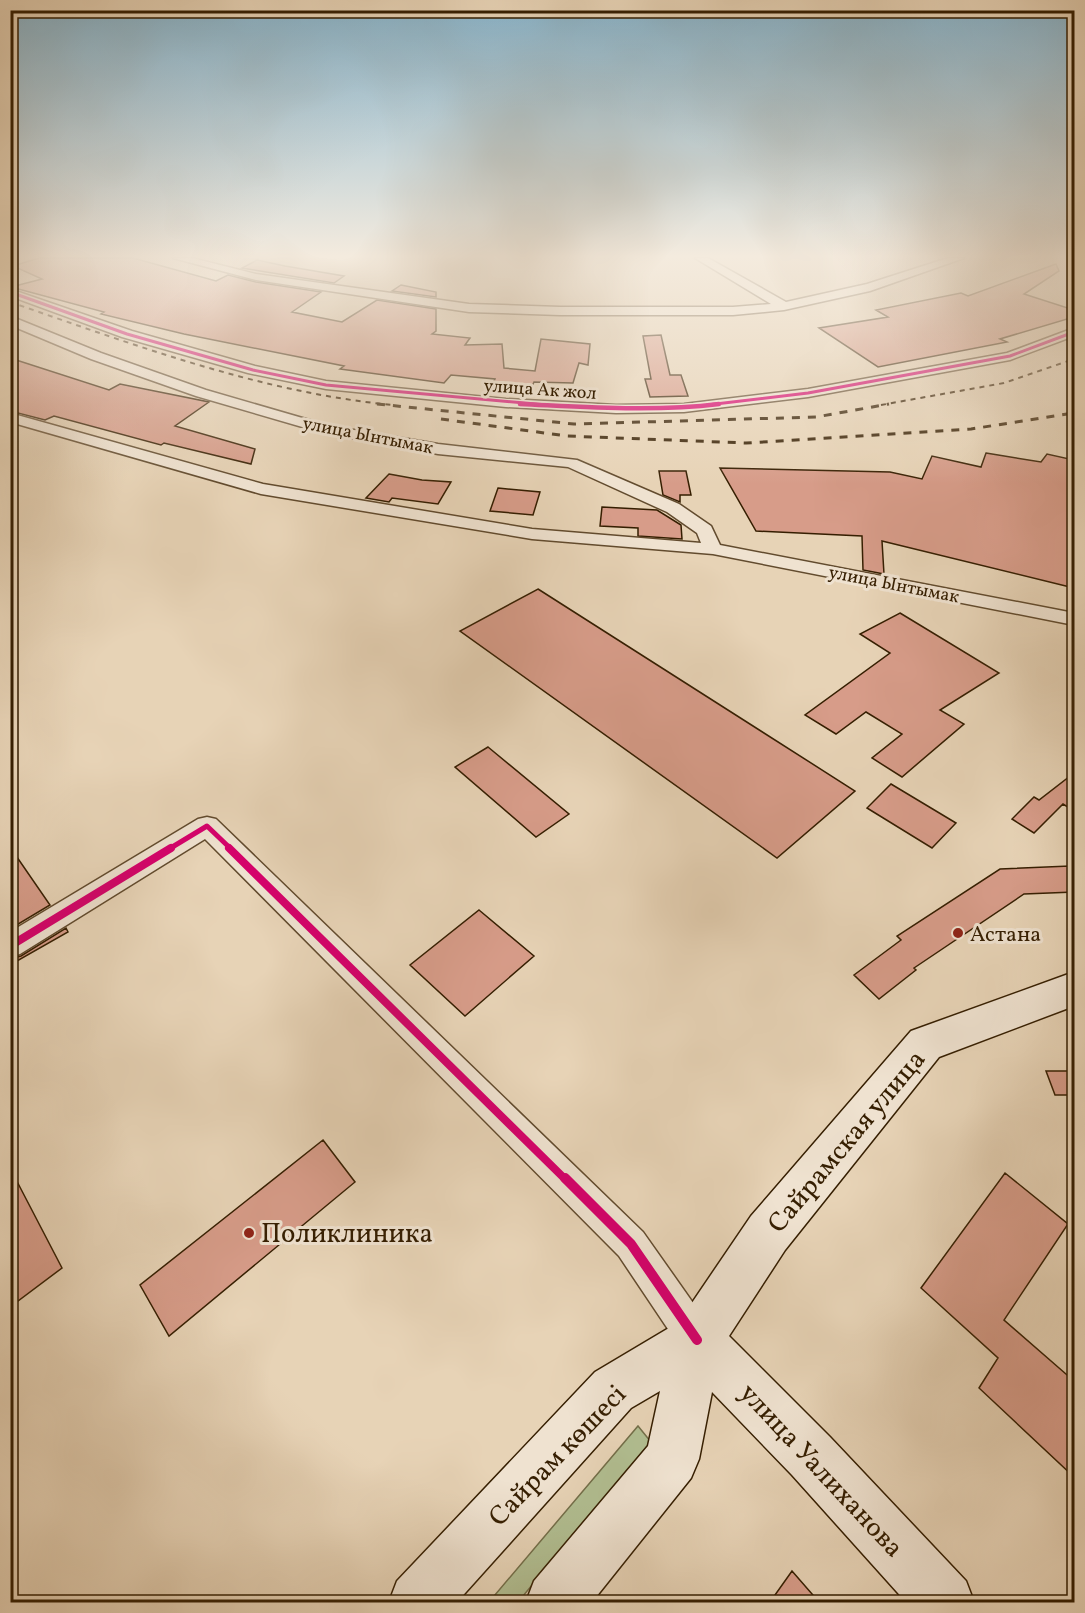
<svg xmlns="http://www.w3.org/2000/svg" width="1085" height="1613" viewBox="0 0 1085 1613" font-family="Vollkorn,serif">
<style>
.green{fill:#b1be91;stroke:#736e49;stroke-width:1.5}
.building{fill:#d79c89;stroke:#351e01;stroke-width:1.5}
.lines{fill:none;stroke-linecap:round;stroke-linejoin:round}
.street-casing{stroke:#624b2e;stroke-width:3}
.secondary-casing{stroke:#351e01;stroke-width:3}
.street{fill:#efe2d0;fill-rule:evenodd}
.secondary{fill:#efe2d0;fill-rule:evenodd}
.rail-far1{stroke:#351e01;stroke-width:2;stroke-dasharray:5 5;stroke-linecap:butt}
.rail{stroke:#351e01;stroke-width:3;stroke-dasharray:8 8;stroke-linecap:butt}
.cycleway-far4-casing{stroke:#efe2d0;stroke-width:5}
.cycleway-far3-casing{stroke:#efe2d0;stroke-width:7}
.cycleway-far2-casing{stroke:#efe2d0;stroke-width:9}
.cycleway-far1-casing{stroke:#efe2d0;stroke-width:11}
.cycleway-casing{stroke:#efe2d0;stroke-width:14}
.cycleway-far4{stroke:#d6006c;stroke-width:3}
.cycleway-far3{stroke:#d6006c;stroke-width:4.5}
.cycleway-far2{stroke:#d6006c;stroke-width:5}
.cycleway-far1{stroke:#d6006c;stroke-width:8}
.cycleway{stroke:#d6006c;stroke-width:10}
.poi-dot{fill:#8f2418;stroke:#efe2d0;stroke-width:2}
.labels{text-anchor:middle;stroke-width:6;stroke-linejoin:round;paint-order:stroke}
.far-street-label{font-size:18px;fill:#351e01;stroke:#efe2d0}
.poi-label{font-size:22px;fill:#351e01;stroke:#efe2d0;text-anchor:start}
.near-street-label{font-size:27px;fill:#351e01;stroke:#efe2d0}
.near-poi-label{font-size:27px;fill:#351e01;stroke:#efe2d0;text-anchor:start}
</style>
<rect width="100%" height="100%" fill="#e7d3b6"/>
<filter id="stains"><feTurbulence type="fractalNoise" baseFrequency=".00333" numOctaves="4"/><feColorMatrix values="0 0 0 0 .2 0 0 0 0 .09 0 0 0 0 .02 0 0 0 .5 -.17"/></filter>
<radialGradient id="worn" r=".72"><stop offset=".6" stop-color="#630" stop-opacity="0"/><stop offset="1" stop-color="#630" stop-opacity=".3"/></radialGradient>
<path class="green" d="M 638,1426 L 651,1442 L 518,1602 L 489,1602 Z"/>
<path class="building" d="M 39,258 L 133,258 L 216,281 L 228,275 L 256,282 L 321,292 L 292,312 L 342,322 L 377,300 L 436,309 L 436,331 L 432,334 L 470,338 L 465,345 L 502,344 L 504,368 L 535,371 L 541,339 L 590,344 L 588,365 L 579,363 L 573,383 L 534,382 L 528,395 L 489,392 L 495,379 L 451,375 L 444,383 L 340,369 L 344,366 L 184,334 L 101,314 L 104,312 L 11,287 L 42,279 L 13,266 Z
M 257,260 L 285,266 L 344,276 L 334,283 L 242,268 Z
M 1056,264 L 1059,271 L 1024,294 L 1074,310 L 1074,317 L 1000,339 L 1007,342 L 878,367 L 819,328 L 888,317 L 876,310 L 961,293 L 968,296 Z
M 401,285 L 436,292 L 436,297 L 392,291 Z
M 661,335 L 670,375 L 681,375 L 688,396 L 650,397 L 645,379 L 651,379 L 643,336 Z
M 10,358 L 109,390 L 120,384 L 209,402 L 175,426 L 255,449 L 251,464 L 164,443 L 161,445 L 54,416 L 45,420 L 10,411 Z
M 986,453 L 1041,462 L 1047,454 L 1074,460 L 1074,588 L 882,541 L 884,574 L 863,570 L 862,536 L 756,531 L 720,468 L 890,472 L 922,479 L 932,456 L 981,467 Z
M 659,471 L 686,471 L 691,495 L 680,495 L 680,502 L 663,495 Z
M 389,474 L 422,480 L 451,482 L 438,504 L 392,498 L 389,502 L 366,498 Z
M 498,488 L 540,492 L 533,515 L 490,511 Z
M 602,507 L 657,510 L 681,525 L 682,539 L 638,536 L 638,528 L 600,526 Z
M 538,589 L 855,791 L 777,858 L 460,631 Z
M 900,613 L 999,673 L 940,710 L 964,724 L 902,777 L 872,758 L 902,734 L 866,712 L 836,734 L 805,715 L 890,653 L 860,634 Z
M 488,747 L 569,814 L 536,837 L 455,767 Z
M 1074,773 L 1074,811 L 1063,804 L 1034,833 L 1012,819 L 1034,797 L 1039,800 Z
M 891,784 L 956,823 L 932,848 L 867,808 Z
M 10,847 L 50,905 L 10,929 Z
M 1070,866 L 1074,874 L 1074,892 L 1024,894 L 914,968 L 916,970 L 879,999 L 854,975 L 901,940 L 897,936 L 1000,869 Z
M 479,910 L 534,956 L 465,1016 L 410,965 Z
M 66,928 L 68,932 L 10,965 L 10,959 L 21,956 Z
M 1046,1071 L 1074,1071 L 1074,1095 L 1055,1095 Z
M 323,1140 L 355,1182 L 169,1336 L 140,1285 Z
M 10,1168 L 62,1268 L 10,1307 Z
M 1005,1173 L 1068,1224 L 1004,1320 L 1074,1381 L 1074,1477 L 979,1388 L 998,1358 L 921,1288 Z
M 792,1571 L 819,1602 L 770,1602 Z"/>
<g class="lines">
<defs>
<path id="street" d="M 173,258 L 192,258 L 256,274 L 469,304 L 560,307 L 733,307 L 771,304 L 695,258 L 708,258 L 786,302 L 867,284 L 948,258 L 964,258 L 870,291 L 784,310 L 733,315 L 560,315 L 469,312 L 256,280 Z
M 10,289 L 132,331 L 255,366 L 326,381 L 506,399 L 616,405 L 684,404 L 808,389 L 1007,353 L 1074,328 L 1074,336 L 1010,360 L 808,397 L 684,412 L 616,413 L 506,407 L 326,389 L 248,373 L 122,337 L 10,296 Z
M 10,316 L 101,353 L 206,390 L 330,426 L 438,444 L 577,460 L 679,504 L 711,526 L 720,545 L 1074,613 L 1074,625 L 713,554 L 532,539 L 261,494 L 10,422 L 10,413 L 263,484 L 532,529 L 701,543 L 697,533 L 667,512 L 568,467 L 438,454 L 323,433 L 196,396 L 91,359 L 10,325 Z
M 207,817 L 216,819 L 643,1232 L 710,1327 L 715,1340 L 710,1353 L 697,1358 L 684,1353 L 619,1256 L 205,839 L 20,954 L 10,957 L 10,932 L 198,819 Z"/>
<path id="secondary" d="M 1074,972 L 1074,1006 L 939,1057 L 785,1250 L 729,1336 L 830,1437 L 966,1581 L 974,1602 L 906,1602 L 792,1475 L 712,1392 L 699,1459 L 691,1478 L 592,1602 L 526,1602 L 534,1581 L 648,1446 L 660,1391 L 631,1408 L 457,1602 L 389,1602 L 397,1581 L 595,1372 L 679,1322 L 751,1216 L 911,1031 Z"/>
</defs>
<use href="#street" class="street-casing"/>
<use href="#secondary" class="secondary-casing"/>
<use href="#street" class="street"/>
<use href="#secondary" class="secondary"/>
<path class="rail-far1" d="M 10,302 C 135,345 259,392 392,405
M 881,405 L 1004,383 L 1074,359"/>
<path class="rail" d="M 377,404 L 574,424 L 816,417 L 889,404
M 441,419 L 567,436 L 746,443 L 971,429 L 1074,413"/>
<defs>
<path id="cycleway-far4" d="M 10,292 L 127,334 L 253,370 L 326,385 L 547,405
M 707,405 L 808,393 L 1010,356 L 1074,332"/>
<path id="cycleway-far3" d="M 520,404 C 587,407 653,412 719,404"/>
<path id="cycleway-far2" d="M 169,849 L 207,826 L 231,849"/>
<path id="cycleway-far1" d="M 229,848 L 566,1180
M 10,946 L 171,848"/>
<path id="cycleway" d="M 565,1178 L 631,1244 L 697,1340"/>
</defs>
<use href="#cycleway-far4" class="cycleway-far4-casing"/>
<use href="#cycleway-far3" class="cycleway-far3-casing"/>
<use href="#cycleway-far2" class="cycleway-far2-casing"/>
<use href="#cycleway-far1" class="cycleway-far1-casing"/>
<use href="#cycleway" class="cycleway-casing"/>
<use href="#cycleway-far4" class="cycleway-far4"/>
<use href="#cycleway-far3" class="cycleway-far3"/>
<use href="#cycleway-far2" class="cycleway-far2"/>
<use href="#cycleway-far1" class="cycleway-far1"/>
<use href="#cycleway" class="cycleway"/>
</g>
<linearGradient id="sky" x2="0" y2="1"><stop stop-color="#87b6d0"/><stop offset="0.53" stop-color="#f4ebde"/><stop offset="1" stop-color="#f4ebde" stop-opacity="0"/></linearGradient>
<rect width="1085" height="484" fill="url(#sky)"/>
<g class="poi-dot">
<circle cx="958" cy="933" r="6"/>
<circle cx="249" cy="1233" r="6"/>
</g>
<g class="labels">
<g class="far-street-label">
<text transform="translate(540 389) rotate(4)" y="6">улица Ак жол</text>
<text transform="translate(368 435) rotate(11)" y="6">улица Ынтымак</text>
<text transform="translate(894 584) rotate(11)" y="6">улица Ынтымак</text>
</g>
<g class="poi-label">
<text x="970" y="941">Астана</text>
</g>
<g class="near-street-label">
<text transform="translate(846 1141) rotate(-50)" y="9">Сайрамская улица</text>
<text transform="translate(557 1455) rotate(-46)" y="9">Сайрам көшесі</text>
<text transform="translate(822 1470) rotate(47)" y="9">улица Уалиханова</text>
</g>
<g class="near-poi-label">
<text x="261" y="1242">Поликлиника</text>
</g>
</g>
<rect width="1085" height="1613" fill="none" stroke="#e7d3b6" stroke-width="36"/>
<rect x="12" y="12" width="1061" height="1589" fill="none" stroke="#351e01" stroke-width="3"/>
<rect x="18" y="18" width="1049" height="1577" fill="none" stroke="#351e01" stroke-width="1.5"/>
<rect width="100%" height="100%" filter="url(#stains)"/>
<rect width="100%" height="100%" fill="url(#worn)"/>
</svg>
